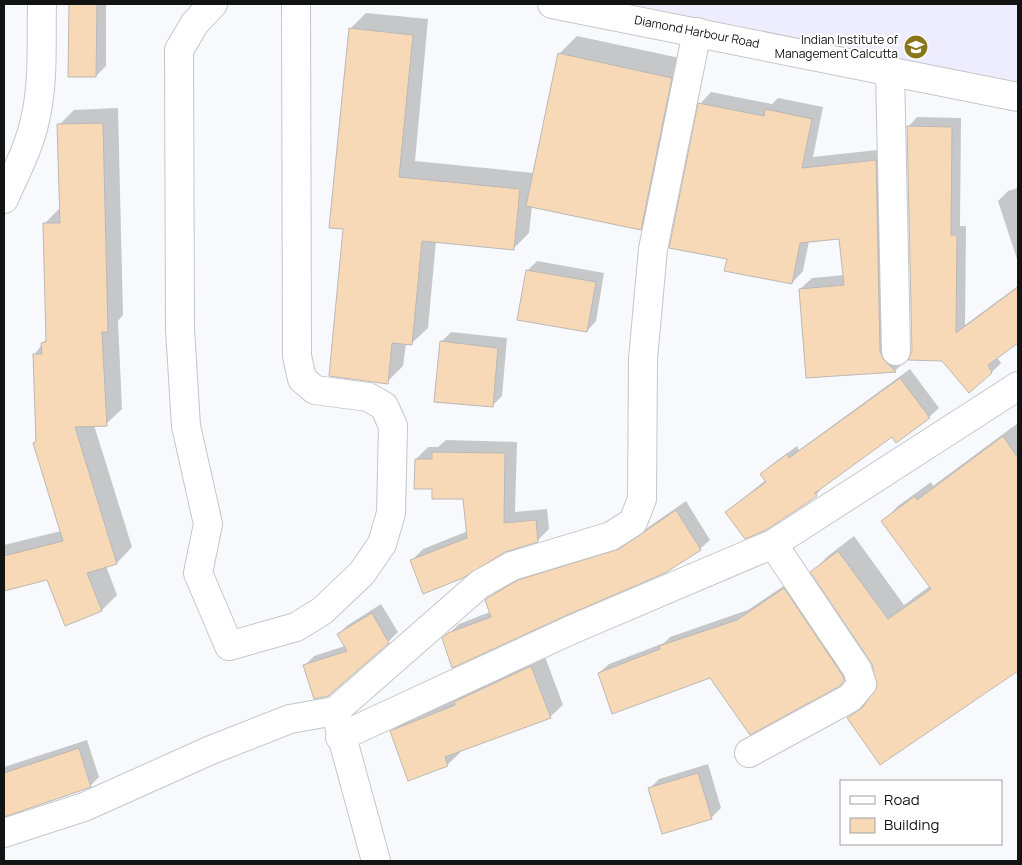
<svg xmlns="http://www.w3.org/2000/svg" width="1022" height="865" viewBox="0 0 1022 865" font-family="Manrope,sans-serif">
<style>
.education{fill:#eeedff}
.shadow{fill:#0003}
.building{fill:#f8d9b7;stroke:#bbb8b6}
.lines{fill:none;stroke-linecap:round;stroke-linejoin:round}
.minor-casing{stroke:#c4c7c9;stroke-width:30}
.highway-casing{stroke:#c4c7c9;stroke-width:30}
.minor{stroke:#fff;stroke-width:28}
.highway{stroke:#fff;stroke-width:28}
.labels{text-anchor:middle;stroke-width:4;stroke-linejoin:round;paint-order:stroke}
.street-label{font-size:12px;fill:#121313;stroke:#fff}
.poi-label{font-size:12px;fill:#121313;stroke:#fff;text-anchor:end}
</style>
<rect width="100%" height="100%" fill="#f7f9fc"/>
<path class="education" d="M 608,4 L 1018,4 L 1018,90 Z"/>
<path class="shadow" d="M 71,4 L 106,4 L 106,66 L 96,76 L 70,76 Z
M 366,13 L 428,19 L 415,161 L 534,173 L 559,54 L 577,36 L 689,60 L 658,211 L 640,229 L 532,206 L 529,233 L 513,249 L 436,241 L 428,328 L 412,343 L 406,343 L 403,366 L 387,382 L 344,228 L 350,29 Z
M 711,92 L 772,104 L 778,98 L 823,107 L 813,157 L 887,149 L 894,348 L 906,360 L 895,371 L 807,377 L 800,289 L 812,278 L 845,275 L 840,238 L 809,241 L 803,271 L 792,283 L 728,258 L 700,104 Z
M 118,108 L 123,315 L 118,321 L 122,409 L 106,424 L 94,425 L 132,547 L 117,563 L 106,566 L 117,595 L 102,610 L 48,579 L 4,590 L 4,545 L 61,531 L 34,443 L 37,440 L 34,355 L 47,338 L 45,223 L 61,207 L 59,125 L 74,110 Z
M 917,117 L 961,118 L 960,226 L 966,226 L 965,325 L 1018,286 L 1018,341 L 997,357 L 1001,363 L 992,372 L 913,351 L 908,127 Z
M 1018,188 L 1018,262 L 998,201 L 1008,191 Z
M 537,261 L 604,273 L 596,321 L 587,331 L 527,271 Z
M 451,332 L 507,338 L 502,396 L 492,406 L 441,342 Z
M 910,369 L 939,408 L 929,417 L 892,435 L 825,484 L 816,495 L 726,512 L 766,480 L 762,474 L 771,465 L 797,446 L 799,450 Z
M 1018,423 L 1018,669 L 880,764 L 848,718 L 871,698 L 879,688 L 873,664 L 812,572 L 828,556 L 854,536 L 904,605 L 930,586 L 883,521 L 898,506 L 931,482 L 933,486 Z
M 446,440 L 517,442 L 515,512 L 547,509 L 549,529 L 537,541 L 411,561 L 423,549 L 468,531 L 465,498 L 434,488 L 416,459 L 428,447 L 438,447 Z
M 686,501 L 710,540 L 700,549 L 443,639 L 459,624 L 490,612 L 486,601 L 500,588 L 529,571 L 630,540 Z
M 794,579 L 849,674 L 839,685 L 710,676 L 599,673 L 609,664 L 664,643 L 670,637 L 748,610 Z
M 381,604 L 398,632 L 388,642 L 304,666 L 314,656 L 345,646 L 338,634 L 348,625 Z
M 544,654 L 563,705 L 550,717 L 459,751 L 460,753 L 447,765 L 392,731 L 404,719 Z
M 87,740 L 99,777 L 90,786 L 4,816 L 4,767 Z
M 708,764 L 721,808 L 712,817 L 662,832 L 649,789 L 659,779 Z"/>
<path class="building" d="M 69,4 L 97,4 L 96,77 L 68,77 Z
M 349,28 L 413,35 L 399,177 L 520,189 L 514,250 L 422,241 L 412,345 L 392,343 L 388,384 L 329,376 L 343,229 L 329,228 Z
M 558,53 L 672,78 L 641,230 L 526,206 Z
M 698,103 L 764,116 L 765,109 L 812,119 L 802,168 L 876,160 L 880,351 L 883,359 L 896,372 L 806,378 L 799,289 L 844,285 L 839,239 L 800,243 L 792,284 L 724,271 L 727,259 L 669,248 Z
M 103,123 L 108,332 L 102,332 L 107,426 L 75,427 L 117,564 L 87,573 L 102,611 L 65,626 L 47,580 L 4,591 L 4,556 L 63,541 L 33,443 L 36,442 L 33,354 L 42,354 L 41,343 L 46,342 L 43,223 L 60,223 L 57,124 Z
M 907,126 L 952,127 L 951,235 L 957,235 L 956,333 L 1018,287 L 1018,343 L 988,365 L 992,373 L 969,393 L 942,361 L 908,360 L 912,351 Z
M 526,270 L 596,282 L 587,332 L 517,320 Z
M 440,341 L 498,348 L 493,407 L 434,402 Z
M 900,378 L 930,418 L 896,443 L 892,437 L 815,493 L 817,496 L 807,503 L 766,530 L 745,539 L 725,512 L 766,482 L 760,474 L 787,454 L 789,458 Z
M 1003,436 L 1018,458 L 1018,671 L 880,765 L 847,718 L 862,708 L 877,687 L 872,664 L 810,572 L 838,551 L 888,619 L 931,589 L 881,521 L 915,496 L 917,500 Z
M 432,452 L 505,453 L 504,523 L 536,520 L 538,542 L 505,552 L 463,578 L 423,594 L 410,560 L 467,538 L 463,499 L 432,499 L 432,489 L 414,489 L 415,459 L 432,459 Z
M 676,510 L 701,550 L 665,573 L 565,616 L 452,668 L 442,638 L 448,633 L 491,617 L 485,600 L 489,597 L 518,580 L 619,549 Z
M 784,588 L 843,676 L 844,681 L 840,686 L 750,735 L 710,678 L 612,714 L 598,673 L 660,649 L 659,646 L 737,620 Z
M 372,613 L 389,643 L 328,696 L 314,699 L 303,665 L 347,651 L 337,634 Z
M 531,666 L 551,718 L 445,757 L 448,766 L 408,781 L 390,731 L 455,705 L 454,702 Z
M 79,748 L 91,787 L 4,817 L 4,773 Z
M 698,773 L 712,819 L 662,834 L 648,788 Z"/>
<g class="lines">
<defs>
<path id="minor" d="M 213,4 L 195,23 L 179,50 L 180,329 L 186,426 L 208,524 L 198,573 L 229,646 L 296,627 L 322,611 L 362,573 L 382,544 L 391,513 L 393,426 L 384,406 L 368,397 L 315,390 L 302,379 L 297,356 L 296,4
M 890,70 L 896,351
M 4,199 C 15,174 29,148 35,120 C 44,82 41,42 42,4
M 340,737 L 571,630 L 773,544 L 1018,386
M 749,753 L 850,698 L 862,684 L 857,669 L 773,544
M 4,833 L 84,807 L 211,750 L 290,719 L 335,711
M 376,861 L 335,711 L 480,584 L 512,566 L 611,536 L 633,522 L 642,499 L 643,359 L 653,249 L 697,32"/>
<path id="highway" d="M 552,4 L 1018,97"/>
</defs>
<use href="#minor" class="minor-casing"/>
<use href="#highway" class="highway-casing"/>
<use href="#minor" class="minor"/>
<use href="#highway" class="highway"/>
</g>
<defs>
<symbol id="university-disc" viewBox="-11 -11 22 22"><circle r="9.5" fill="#8a761a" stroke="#fff"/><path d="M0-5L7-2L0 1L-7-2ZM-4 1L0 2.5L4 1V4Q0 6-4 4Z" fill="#fff"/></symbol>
</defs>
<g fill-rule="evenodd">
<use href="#university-disc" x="902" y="33" width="28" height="28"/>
</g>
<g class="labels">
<g class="street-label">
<text transform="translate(697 32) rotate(11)" y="4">Diamond Harbour Road</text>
</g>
<g class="poi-label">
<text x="898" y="44">Indian Institute of<tspan x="898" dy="14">Management Calcutta</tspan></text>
</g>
</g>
<rect width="1022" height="865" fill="none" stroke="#121313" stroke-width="10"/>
<rect x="840" y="780" width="162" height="65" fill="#ffffff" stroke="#a0a1a1"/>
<rect x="850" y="796" width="25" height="8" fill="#ffffff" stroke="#a0a1a1"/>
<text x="884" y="805" font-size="15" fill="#121313">Road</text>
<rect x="850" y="818" width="25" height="15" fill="#f8d9b7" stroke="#a0a1a1"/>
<text x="884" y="830" font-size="15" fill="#121313">Building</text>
</svg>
